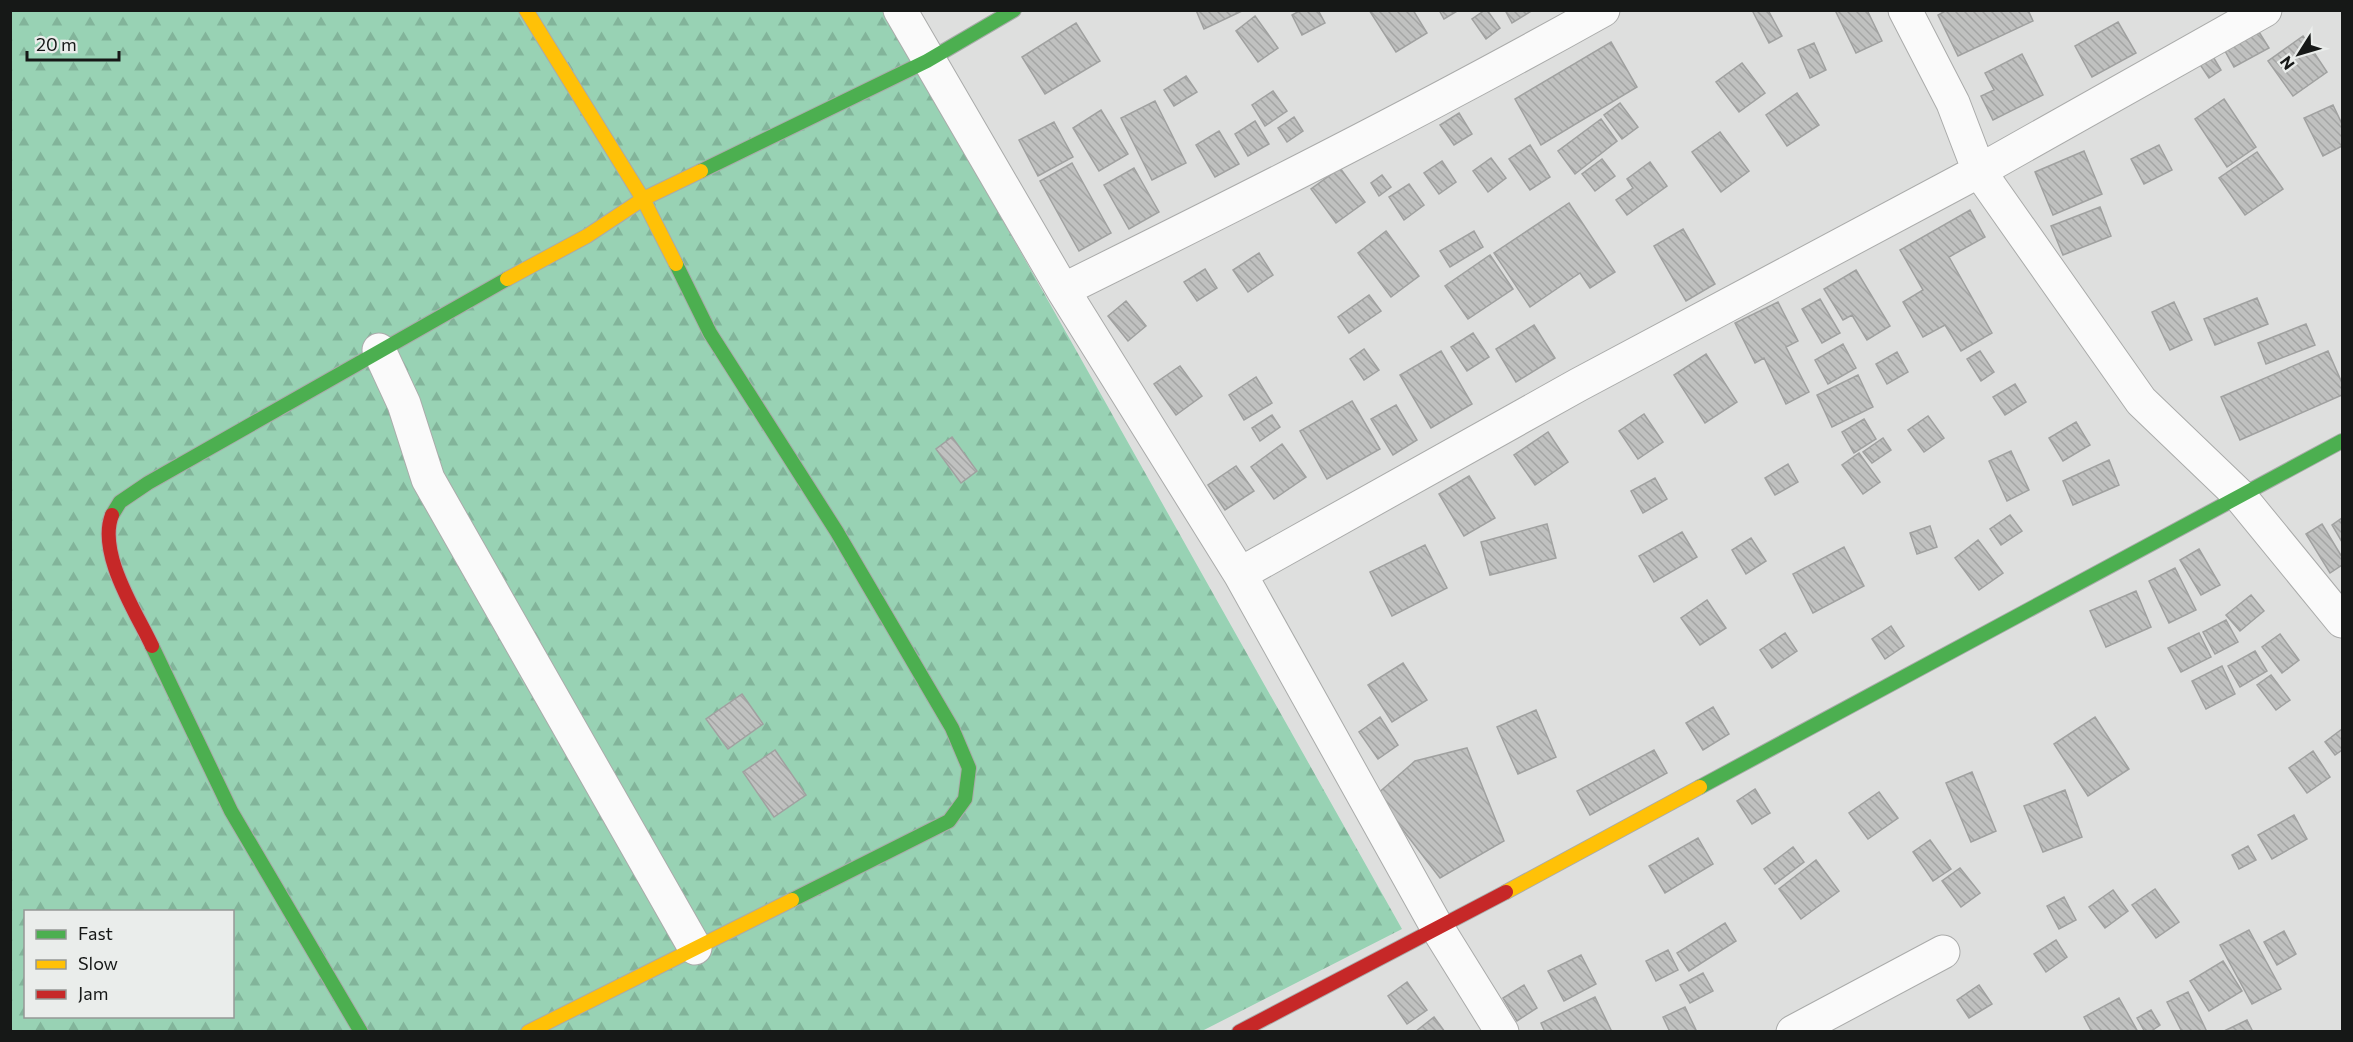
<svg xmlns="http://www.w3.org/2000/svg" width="2353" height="1042" viewBox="0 0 2353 1042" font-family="Commissioner,sans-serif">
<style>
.forest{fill:url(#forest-firs);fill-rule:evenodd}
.building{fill:url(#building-back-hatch);stroke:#a0a1a0;stroke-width:1.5}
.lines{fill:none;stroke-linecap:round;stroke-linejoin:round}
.street-casing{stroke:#aaabaa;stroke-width:35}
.fast-casing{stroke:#aaabaa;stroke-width:16}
.slow-casing{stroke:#aaabaa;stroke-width:16}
.jam-casing{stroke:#aaabaa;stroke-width:16}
.street{stroke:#fafafa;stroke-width:33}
.fast{stroke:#4caf50;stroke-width:14}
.slow{stroke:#ffc107;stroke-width:14}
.jam{stroke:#c62828;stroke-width:14}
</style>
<defs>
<pattern id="forest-firs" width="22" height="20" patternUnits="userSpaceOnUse" patternTransform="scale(1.5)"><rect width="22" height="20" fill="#98d2b4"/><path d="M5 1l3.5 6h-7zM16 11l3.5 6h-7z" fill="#82b49a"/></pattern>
<pattern id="building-back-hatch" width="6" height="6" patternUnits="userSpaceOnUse" patternTransform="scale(1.5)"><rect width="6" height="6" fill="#c0c1c0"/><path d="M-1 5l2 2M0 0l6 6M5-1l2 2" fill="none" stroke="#a4a5a4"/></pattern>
</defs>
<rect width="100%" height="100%" fill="#dedfde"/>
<path class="forest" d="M 10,11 L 885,11 L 1402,929 L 1202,1031 L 11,1031 ZM 26,912 L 232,912 L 232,1016 L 26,1016 Z"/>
<path class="building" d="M 1196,10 L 1241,10 L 1242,11 L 1204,29 Z
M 1301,10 L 1318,10 L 1325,23 L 1302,35 L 1292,15 Z
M 1369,10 L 1413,10 L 1427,33 L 1396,52 Z
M 1439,10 L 1459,10 L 1444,19 Z
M 1485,10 L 1487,10 L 1500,28 L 1486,39 L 1472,19 Z
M 1505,10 L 1533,10 L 1512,23 Z
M 1752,10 L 1768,10 L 1782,36 L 1769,43 Z
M 1835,10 L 1867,10 L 1882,41 L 1856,53 Z
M 1947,10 L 2028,10 L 2033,21 L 1958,56 L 1938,15 Z
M 1255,16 L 1278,48 L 1258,62 L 1236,31 Z
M 2118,22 L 2136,53 L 2092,77 L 2075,46 Z
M 1076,23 L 1100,61 L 1045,94 L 1022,57 Z
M 2259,32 L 2269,48 L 2234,67 L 2225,51 Z
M 2303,36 L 2327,72 L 2293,96 L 2268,61 Z
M 1611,42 L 1637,87 L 1541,145 L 1515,99 Z
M 1814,43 L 1826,70 L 1810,78 L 1798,50 Z
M 2022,54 L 2043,95 L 1993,120 L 1981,96 L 1994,90 L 1985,73 Z
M 2212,55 L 2221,70 L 2209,78 L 2199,63 Z
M 1742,63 L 1765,93 L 1739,112 L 1716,82 Z
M 1186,76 L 1197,92 L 1174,106 L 1164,90 Z
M 1273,91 L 1287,111 L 1265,126 L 1252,105 Z
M 1797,93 L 1819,125 L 1787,146 L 1766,115 Z
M 2224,99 L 2256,147 L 2227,167 L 2195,119 Z
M 1155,101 L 1186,163 L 1152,180 L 1121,118 Z
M 1620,103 L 1638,127 L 1622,139 L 1604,115 Z
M 2333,105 L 2342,124 L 2342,146 L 2323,156 L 2304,118 Z
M 1101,110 L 1128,154 L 1099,171 L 1073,128 Z
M 1459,113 L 1472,134 L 1454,145 L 1440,125 Z
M 1294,117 L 1303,131 L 1287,142 L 1278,128 Z
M 1601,119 L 1617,141 L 1575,174 L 1558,151 Z
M 1255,121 L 1269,144 L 1248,156 L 1235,134 Z
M 1054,122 L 1073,157 L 1038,176 L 1019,140 Z
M 1219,131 L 1239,164 L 1215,177 L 1196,145 Z
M 1720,132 L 1749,171 L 1721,192 L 1692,152 Z
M 1530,145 L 1550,177 L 1530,190 L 1509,159 Z
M 2159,145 L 2172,170 L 2144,184 L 2131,159 Z
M 2084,151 L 2102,194 L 2053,215 L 2035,172 Z
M 2257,152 L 2283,189 L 2245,215 L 2219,178 Z
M 1491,158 L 1506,178 L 1488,192 L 1473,171 Z
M 1602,159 L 1615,176 L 1595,191 L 1582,174 Z
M 1442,161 L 1456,182 L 1439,194 L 1424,173 Z
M 1650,162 L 1667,186 L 1627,215 L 1616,200 L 1633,188 L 1627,179 Z
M 1072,163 L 1111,233 L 1079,251 L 1040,181 Z
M 1134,168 L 1159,212 L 1129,229 L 1104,185 Z
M 1340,168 L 1365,202 L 1336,223 L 1311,189 Z
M 1382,175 L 1391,187 L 1379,196 L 1371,183 Z
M 1409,184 L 1424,205 L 1404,220 L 1389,197 Z
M 1569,203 L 1615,272 L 1590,288 L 1580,273 L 1530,307 L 1494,253 Z
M 2100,207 L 2111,236 L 2063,255 L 2051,226 Z
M 1970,210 L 1985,237 L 1949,257 L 1992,333 L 1961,351 L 1945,325 L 1923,337 L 1903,302 L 1923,290 L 1900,250 Z
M 1683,229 L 1715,284 L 1686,301 L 1654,246 Z
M 1386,231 L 1419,276 L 1391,297 L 1358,253 Z
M 1474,231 L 1483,247 L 1450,267 L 1440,251 Z
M 1259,253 L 1273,275 L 1248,292 L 1233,270 Z
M 1490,255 L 1513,289 L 1468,319 L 1445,286 Z
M 1205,269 L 1217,288 L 1197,301 L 1184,282 Z
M 1856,270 L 1890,326 L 1867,340 L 1852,315 L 1843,320 L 1824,289 Z
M 1369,295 L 1381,311 L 1349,333 L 1338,317 Z
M 2257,298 L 2268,324 L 2215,345 L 2204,319 Z
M 1820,299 L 1840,333 L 1822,343 L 1802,309 Z
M 1126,301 L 1146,326 L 1128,341 L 1108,316 Z
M 1778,302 L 1798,341 L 1786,347 L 1809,392 L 1786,404 L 1764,358 L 1755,363 L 1735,323 Z
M 2174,302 L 2192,340 L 2170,350 L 2152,312 Z
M 2306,324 L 2315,345 L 2266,364 L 2258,343 Z
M 1534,325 L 1555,358 L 1516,382 L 1496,349 Z
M 1473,333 L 1489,357 L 1467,371 L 1451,347 Z
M 1843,344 L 1856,368 L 1828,384 L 1815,360 Z
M 1364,349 L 1379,370 L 1364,380 L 1350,359 Z
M 1441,351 L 1472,404 L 1431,428 L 1400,375 Z
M 1980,351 L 1994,372 L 1981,381 L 1967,359 Z
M 2328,351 L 2342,383 L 2342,395 L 2240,440 L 2221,397 Z
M 1897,352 L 1908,372 L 1887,384 L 1876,364 Z
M 1706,354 L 1737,402 L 1705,423 L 1674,375 Z
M 1180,366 L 1202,396 L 1176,415 L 1154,384 Z
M 1858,375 L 1873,407 L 1832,427 L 1817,395 Z
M 1256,377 L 1272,403 L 1244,420 L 1229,395 Z
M 2015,384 L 2026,402 L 2005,415 L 1993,397 Z
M 1352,401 L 1380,449 L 1327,479 L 1300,431 Z
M 1396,405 L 1417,440 L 1393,455 L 1371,419 Z
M 1644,414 L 1663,442 L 1638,459 L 1619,431 Z
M 1272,415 L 1280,427 L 1260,441 L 1252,428 Z
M 1928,416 L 1944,438 L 1924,452 L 1908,430 Z
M 1864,419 L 1876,439 L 1854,453 L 1842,432 Z
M 2076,422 L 2090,445 L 2063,461 L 2049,438 Z
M 1548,432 L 1568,462 L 1535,485 L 1514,455 Z
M 952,437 L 977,471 L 961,483 L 936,449 Z
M 1883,438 L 1891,450 L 1872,463 L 1863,452 Z
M 1282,444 L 1306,477 L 1274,499 L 1251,467 Z
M 2011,451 L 2029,490 L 2007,501 L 1989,461 Z
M 1859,453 L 1880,482 L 1863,494 L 1842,465 Z
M 2109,460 L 2119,485 L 2073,505 L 2063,481 Z
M 1788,464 L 1798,482 L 1775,495 L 1765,478 Z
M 1236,466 L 1254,491 L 1225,510 L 1208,485 Z
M 1469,476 L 1495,518 L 1464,536 L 1439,494 Z
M 1655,478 L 1667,499 L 1643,513 L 1631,491 Z
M 2010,515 L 2022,531 L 2001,545 L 1990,529 Z
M 2342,518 L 2342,542 L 2332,525 Z
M 1547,524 L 1556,558 L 1490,575 L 1481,542 Z
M 2322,524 L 2342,557 L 2342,565 L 2330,573 L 2306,534 Z
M 1930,526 L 1937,547 L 1917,554 L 1910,533 Z
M 1682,532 L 1697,557 L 1654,582 L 1639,556 Z
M 1751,538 L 1766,561 L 1746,574 L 1732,550 Z
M 1978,540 L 2003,573 L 1979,590 L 1955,558 Z
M 1425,545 L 1447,588 L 1392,616 L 1370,572 Z
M 1844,547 L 1864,586 L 1813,613 L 1793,574 Z
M 2199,549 L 2220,585 L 2201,595 L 2180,560 Z
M 2175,568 L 2196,610 L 2169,623 L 2149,581 Z
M 2136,591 L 2151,627 L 2106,647 L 2090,611 Z
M 2251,595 L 2264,611 L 2240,631 L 2226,615 Z
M 1707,600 L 1726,628 L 1700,645 L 1681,618 Z
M 2226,620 L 2238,642 L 2215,654 L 2203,632 Z
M 1891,626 L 1904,646 L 1885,659 L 1872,639 Z
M 1785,633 L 1797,651 L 1772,668 L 1760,650 Z
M 2199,633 L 2211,657 L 2181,672 L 2168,648 Z
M 2280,634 L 2299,660 L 2282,673 L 2262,647 Z
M 2255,651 L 2267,671 L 2240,687 L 2228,666 Z
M 1403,663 L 1427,700 L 1392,722 L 1368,685 Z
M 2222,666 L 2235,694 L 2206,709 L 2192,681 Z
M 2271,675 L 2290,700 L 2276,710 L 2257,685 Z
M 742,694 L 763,724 L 728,749 L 706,719 Z
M 1713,707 L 1729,734 L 1703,750 L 1686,723 Z
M 1536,710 L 1556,757 L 1518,774 L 1497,727 Z
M 1380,717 L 1398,745 L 1378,759 L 1359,732 Z
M 2095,717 L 2129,769 L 2088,796 L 2054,744 Z
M 2342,729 L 2342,750 L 2335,755 L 2325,742 Z
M 1467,748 L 1504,841 L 1440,878 L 1376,795 L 1415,761 Z
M 775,750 L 806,795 L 774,817 L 743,772 Z
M 1654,750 L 1667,773 L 1590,815 L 1577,791 Z
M 2313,751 L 2330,777 L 2307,793 L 2289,768 Z
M 1972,772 L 1996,831 L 1971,842 L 1946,783 Z
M 1755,789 L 1770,813 L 1752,824 L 1737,801 Z
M 2065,790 L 2082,837 L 2043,852 L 2024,806 Z
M 1879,792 L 1898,818 L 1868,839 L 1849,813 Z
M 2294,815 L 2307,839 L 2272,859 L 2258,835 Z
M 1698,838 L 1713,864 L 1665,893 L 1649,866 Z
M 1930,840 L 1951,869 L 1933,881 L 1913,852 Z
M 2248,846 L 2256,860 L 2239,869 L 2232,855 Z
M 1793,847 L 1804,862 L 1775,884 L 1764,869 Z
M 1816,860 L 1839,891 L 1801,919 L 1779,889 Z
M 1960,868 L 1980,893 L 1961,907 L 1942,881 Z
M 2155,889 L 2179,922 L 2156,938 L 2132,905 Z
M 2113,890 L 2128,911 L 2105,928 L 2089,907 Z
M 2064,897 L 2076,920 L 2059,929 L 2047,906 Z
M 1725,923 L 1736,941 L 1689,971 L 1677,953 Z
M 2249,930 L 2281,989 L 2252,1004 L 2220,945 Z
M 2284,931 L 2296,954 L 2277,965 L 2264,942 Z
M 2056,940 L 2067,957 L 2046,972 L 2034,954 Z
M 1668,950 L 1678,970 L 1656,981 L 1646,961 Z
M 1581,955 L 1596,984 L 1564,1001 L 1548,971 Z
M 2223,961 L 2242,991 L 2209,1011 L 2190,981 Z
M 1703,973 L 1713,991 L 1690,1003 L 1680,985 Z
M 1407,982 L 1427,1010 L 1407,1024 L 1388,996 Z
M 1524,985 L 1537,1008 L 1517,1021 L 1503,998 Z
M 1979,985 L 1992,1004 L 1969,1018 L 1957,1000 Z
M 2188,992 L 2207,1032 L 2182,1032 L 2167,1002 Z
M 1595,997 L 1612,1032 L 1545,1032 L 1541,1023 Z
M 2119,998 L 2138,1032 L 2092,1032 L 2084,1017 Z
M 1685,1007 L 1697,1032 L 1670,1032 L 1663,1017 Z
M 2151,1010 L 2160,1025 L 2150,1032 L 2145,1032 L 2137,1018 Z
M 1434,1017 L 1445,1032 L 1415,1032 Z
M 2247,1020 L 2253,1032 L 2224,1032 L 2224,1031 Z"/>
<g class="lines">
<defs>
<path id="street" d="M 900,10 L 1063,290 L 1240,574 L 1438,929 L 1502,1032
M 1905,10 L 1953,103 L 1979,171 L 2141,401 L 2239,495 L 2342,621
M 1063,290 C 1245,200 1426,109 1603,10
M 379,350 L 404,404 L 428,479 L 695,948
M 1240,574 L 1578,385 L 1979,171 L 2265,10
M 1793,1032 L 1943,952"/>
<path id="fast" d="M 701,171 L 927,61 L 1014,10
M 676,264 L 710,333 L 837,532 L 952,728 L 969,768 L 965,799 L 949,821 L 792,900
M 112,515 L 120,502 L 148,483 L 507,279
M 152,646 L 231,811 L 361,1032
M 1700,787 L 2342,441"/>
<path id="slow" d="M 526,10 L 643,199 L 676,264
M 507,279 L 587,236 L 643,199 L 701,171
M 1506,892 L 1700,787
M 528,1032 L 792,900"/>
<path id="jam" d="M 112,515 C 97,553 136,612 152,646
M 1239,1032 L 1506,892"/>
</defs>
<use href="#street" class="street-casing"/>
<use href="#fast" class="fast-casing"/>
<use href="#slow" class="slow-casing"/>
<use href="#jam" class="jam-casing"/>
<use href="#street" class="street"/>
<use href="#fast" class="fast"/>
<use href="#slow" class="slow"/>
<use href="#jam" class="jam"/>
</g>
<rect width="2353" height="1042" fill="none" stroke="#161817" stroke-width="24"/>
<rect x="24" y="910" width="210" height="108" fill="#eaedeb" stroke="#959896" stroke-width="1.5"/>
<rect x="36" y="930" width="30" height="9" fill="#4caf50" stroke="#959896" stroke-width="1.5"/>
<text x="78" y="940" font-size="18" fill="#161817">Fast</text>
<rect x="36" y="960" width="30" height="9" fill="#ffc107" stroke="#959896" stroke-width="1.5"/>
<text x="78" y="970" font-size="18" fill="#161817">Slow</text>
<rect x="36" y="990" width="30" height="9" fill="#c62828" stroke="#959896" stroke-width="1.5"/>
<text x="78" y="1000" font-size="18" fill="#161817">Jam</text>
<g transform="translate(2299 54) rotate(233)" stroke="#eaedeb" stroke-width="4.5" paint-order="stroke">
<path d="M0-4.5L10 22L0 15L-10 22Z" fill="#161817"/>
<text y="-9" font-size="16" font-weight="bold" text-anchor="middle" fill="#161817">N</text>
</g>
<path d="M27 51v9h92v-9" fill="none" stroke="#161817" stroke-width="3"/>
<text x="36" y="51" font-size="18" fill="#161817" stroke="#eaedeb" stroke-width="4.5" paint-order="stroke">20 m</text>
</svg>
